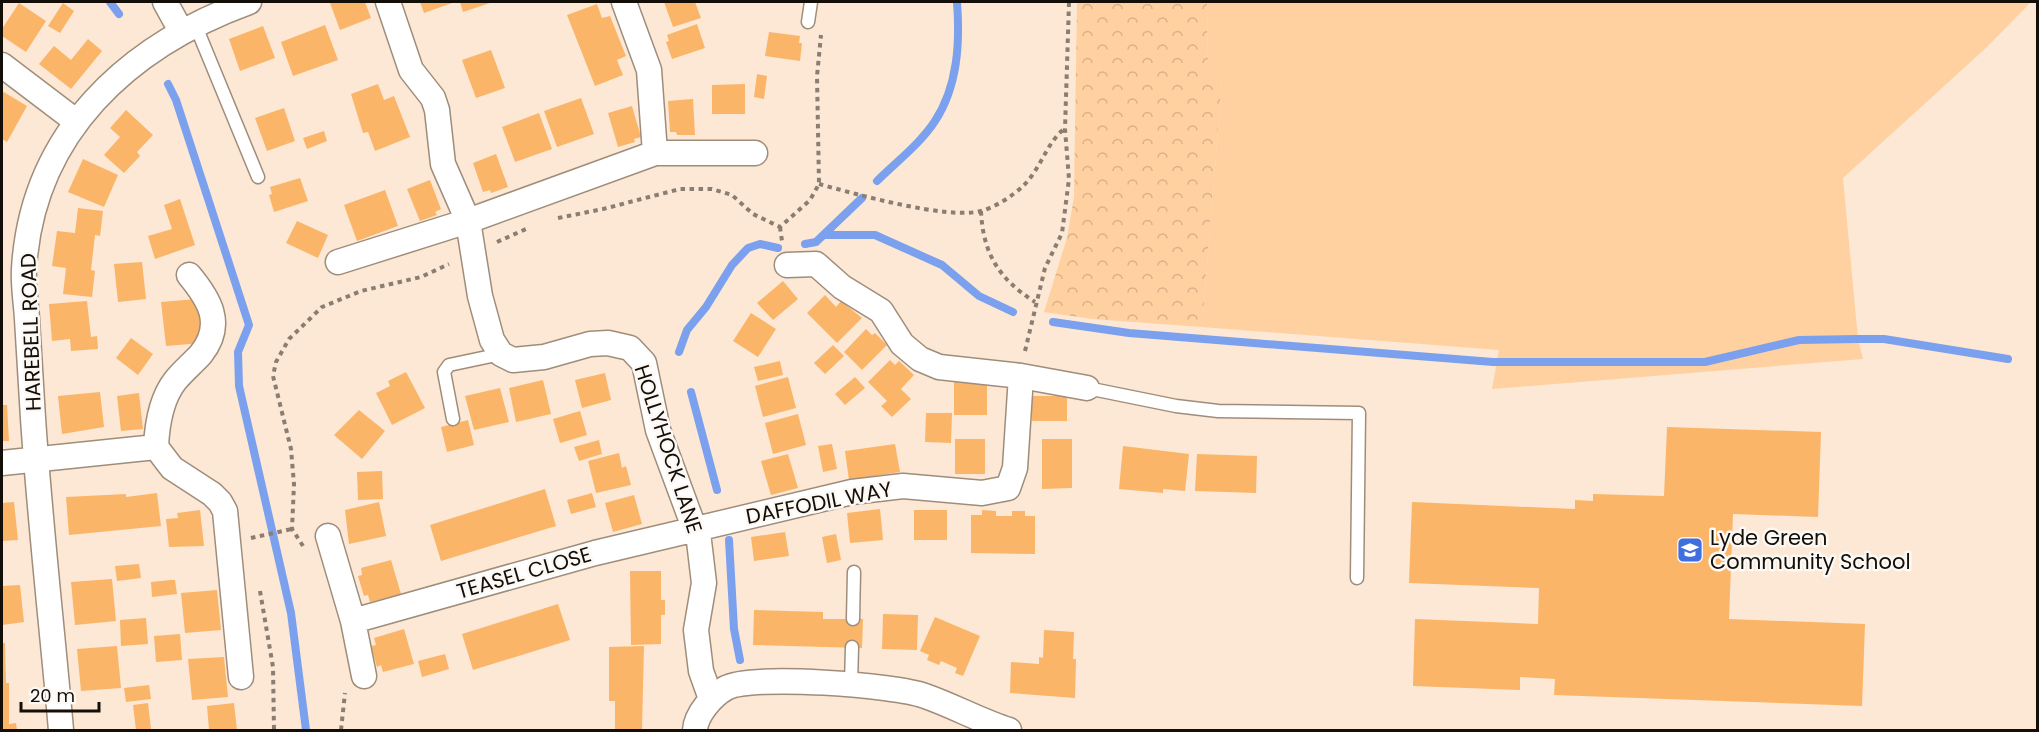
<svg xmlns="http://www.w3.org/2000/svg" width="2039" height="732" viewBox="0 0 2039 732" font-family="Poppins,sans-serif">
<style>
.park{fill:url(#park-crowns)}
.pitch{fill:#ffd0a0}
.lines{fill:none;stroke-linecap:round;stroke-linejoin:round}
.stream{stroke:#7ba0ee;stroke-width:8}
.building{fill:#fab569}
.service-casing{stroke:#9f8d7b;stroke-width:15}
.minor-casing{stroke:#9f8d7b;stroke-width:27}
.path{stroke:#8a7d71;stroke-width:4;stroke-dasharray:4.5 4.5;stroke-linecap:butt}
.service{stroke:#fff;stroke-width:12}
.minor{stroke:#fff;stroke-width:24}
.labels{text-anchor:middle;stroke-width:5;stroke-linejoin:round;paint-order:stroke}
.street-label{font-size:21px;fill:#140e08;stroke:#fcf8f4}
.poi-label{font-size:21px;fill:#140e08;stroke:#fcf8f4;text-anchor:start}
</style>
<defs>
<pattern id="park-crowns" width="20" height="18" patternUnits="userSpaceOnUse" patternTransform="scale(1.5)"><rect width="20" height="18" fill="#ffd0a0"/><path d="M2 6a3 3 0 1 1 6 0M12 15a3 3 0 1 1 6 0" fill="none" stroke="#dab188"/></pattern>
</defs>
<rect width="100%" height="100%" fill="#fce8d5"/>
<path class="park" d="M 1077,2 L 1207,2 L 1208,66 L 1222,82 L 1202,327 L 1093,319 L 1044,312 L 1067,238 L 1074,197 Z"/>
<path class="pitch" d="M 1207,2 L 2031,2 L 1987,47 L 1843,178 L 1858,339 L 1863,359 L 1492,389 L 1499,350 L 1202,327 L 1222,82 L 1208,66 Z"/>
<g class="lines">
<path class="stream" d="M 110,2 L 119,14
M 168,84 L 176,100 L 249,325 L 238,352 L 239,386 L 291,613 L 306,730
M 877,181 C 896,162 920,144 935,121 C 958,86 960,42 957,2
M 824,235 L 875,235 L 942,265 L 979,296 L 1013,312
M 805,244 L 816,242 L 862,198
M 1053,322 L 1129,333 L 1493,362 L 1705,362 L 1799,340 L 1858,339 L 1884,339 L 2008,359
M 679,352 L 687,330 L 706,307 L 732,265 L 748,248 L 760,244 L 778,248
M 691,392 L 717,490
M 729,540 L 734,629 L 740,660"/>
</g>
<path class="building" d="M 333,2 L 365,2 L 371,18 L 340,30 L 330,3 Z
M 420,2 L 455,2 L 424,13 Z
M 460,2 L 493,2 L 463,12 Z
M 664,2 L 695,2 L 701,18 L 673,27 Z
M 19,3 L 46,21 L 26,52 L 2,36 L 2,29 Z
M 63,3 L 74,11 L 60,33 L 48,26 Z
M 597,4 L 602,18 L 610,16 L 626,56 L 617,60 L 623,75 L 595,86 L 567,15 Z
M 697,24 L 705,48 L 672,59 L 666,42 L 669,41 L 667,35 Z
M 325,25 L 338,60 L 293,76 L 281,42 Z
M 263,26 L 275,58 L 240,71 L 229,39 Z
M 769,32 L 800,36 L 799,43 L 802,43 L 800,61 L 765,56 Z
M 88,39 L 102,51 L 71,89 L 39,64 L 54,46 L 71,60 Z
M 491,50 L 505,88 L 476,98 L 462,60 Z
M 757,74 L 767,76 L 764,99 L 754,97 Z
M 378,84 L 384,100 L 394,96 L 410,137 L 375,151 L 368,132 L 363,133 L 351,94 Z
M 745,84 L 745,114 L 712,114 L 712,85 Z
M 2,91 L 27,106 L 7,142 L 2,139 Z
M 581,98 L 594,134 L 557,147 L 544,111 Z
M 693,99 L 695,135 L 677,135 L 676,132 L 670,132 L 668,101 Z
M 632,106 L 641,137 L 634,139 L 635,142 L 618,147 L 608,113 Z
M 284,108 L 295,141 L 267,151 L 255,118 Z
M 126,110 L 153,135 L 137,152 L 140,156 L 124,173 L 104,155 L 120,137 L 110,128 Z
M 539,113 L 552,149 L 515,162 L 502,127 Z
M 324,131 L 327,141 L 307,149 L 303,138 Z
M 496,154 L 508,187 L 491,193 L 490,190 L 483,192 L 473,163 Z
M 83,159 L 118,175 L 104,207 L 68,192 Z
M 300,178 L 308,201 L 274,212 L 269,195 L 272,194 L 270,187 Z
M 430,180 L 441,209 L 435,212 L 437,215 L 420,221 L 407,189 Z
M 385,190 L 398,226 L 357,241 L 344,205 Z
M 180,199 L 195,245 L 155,259 L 148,236 L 172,229 L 164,205 Z
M 78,208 L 103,211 L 100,236 L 95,235 L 91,270 L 95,271 L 92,297 L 63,294 L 66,268 L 52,266 L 57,231 L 75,233 Z
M 297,221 L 328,235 L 318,258 L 286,243 Z
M 142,262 L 146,299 L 118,302 L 114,264 Z
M 783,281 L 798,299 L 773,320 L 757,303 Z
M 825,295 L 836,307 L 841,301 L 862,318 L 837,343 L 807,313 Z
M 197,299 L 202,343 L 166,346 L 161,302 Z
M 87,301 L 91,337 L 97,336 L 98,349 L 71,351 L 70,339 L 52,341 L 49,304 Z
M 751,313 L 776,329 L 758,357 L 733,341 Z
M 866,329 L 872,335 L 875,333 L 887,345 L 862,370 L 844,352 Z
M 131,338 L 153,354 L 138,375 L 116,358 Z
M 833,345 L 844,356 L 825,374 L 814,363 Z
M 890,360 L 895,365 L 899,361 L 914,375 L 901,389 L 911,399 L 892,417 L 881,406 L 887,401 L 868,382 Z
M 780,361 L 783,375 L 758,381 L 754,367 Z
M 406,372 L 425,408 L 392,425 L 376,393 L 390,386 L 388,381 Z
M 605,373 L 611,400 L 582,408 L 575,380 Z
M 788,377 L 796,408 L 763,417 L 755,386 Z
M 855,377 L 865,388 L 845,405 L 835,394 Z
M 543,380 L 551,414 L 516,422 L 509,388 Z
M 954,380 L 987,380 L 987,415 L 954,415 Z
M 500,388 L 509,422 L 474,430 L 465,396 Z
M 100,392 L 104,427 L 62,434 L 58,396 Z
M 139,393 L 143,429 L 121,431 L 117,396 Z
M 1032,396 L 1067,396 L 1067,421 L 1032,421 Z
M 2,405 L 7,405 L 9,441 L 2,441 Z
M 359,410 L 385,431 L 362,459 L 334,435 Z
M 580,411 L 587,435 L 560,443 L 553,419 Z
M 926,413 L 952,413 L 951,443 L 925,442 Z
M 798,414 L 806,445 L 773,454 L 765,423 Z
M 468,420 L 474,445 L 447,452 L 441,427 Z
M 1667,427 L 1821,432 L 1818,517 L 1733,514 L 1729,619 L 1865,624 L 1862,706 L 1554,695 L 1555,679 L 1520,677 L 1520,690 L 1413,686 L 1415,619 L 1538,624 L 1539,588 L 1409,583 L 1412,502 L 1575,509 L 1575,500 L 1593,501 L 1593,494 L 1664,496 Z
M 955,439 L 985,439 L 985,474 L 955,474 Z
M 1042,439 L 1072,439 L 1072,488 L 1042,489 Z
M 599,440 L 602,454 L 579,461 L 574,447 Z
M 832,444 L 837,469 L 823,472 L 818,446 Z
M 895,444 L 900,472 L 849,480 L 845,451 Z
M 1123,446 L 1189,454 L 1185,491 L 1163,489 L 1163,493 L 1119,489 Z
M 619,453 L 622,468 L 626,466 L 631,485 L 596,493 L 588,461 Z
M 788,454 L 798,488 L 771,495 L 761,461 Z
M 1197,454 L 1257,456 L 1256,493 L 1195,491 Z
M 382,471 L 383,499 L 358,500 L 357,472 Z
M 545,489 L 556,526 L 441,561 L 430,525 Z
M 157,493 L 161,526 L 69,535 L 66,497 L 126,494 L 126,497 Z
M 592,493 L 596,507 L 571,514 L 567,500 Z
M 634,495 L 642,524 L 613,532 L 605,503 Z
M 14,502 L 18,540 L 2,541 L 2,503 Z
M 379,502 L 386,536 L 349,544 L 345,510 Z
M 880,509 L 883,540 L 850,543 L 847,513 Z
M 200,510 L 204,546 L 169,547 L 166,519 L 178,518 L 177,513 Z
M 914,510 L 947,510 L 947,540 L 914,540 Z
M 982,510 L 996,511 L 996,516 L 1012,516 L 1012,511 L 1025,511 L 1025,516 L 1035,516 L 1035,554 L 971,553 L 971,515 L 982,515 Z
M 785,532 L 789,556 L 754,561 L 751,537 Z
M 836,534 L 841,560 L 827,563 L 822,537 Z
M 391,560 L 401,594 L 370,602 L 368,595 L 364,596 L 358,576 L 362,575 L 361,568 Z
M 139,564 L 141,578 L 117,581 L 115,566 Z
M 630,571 L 661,571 L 661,600 L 665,600 L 665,615 L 661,615 L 661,644 L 631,645 Z
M 112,579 L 116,621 L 75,625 L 71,582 Z
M 171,580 L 175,580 L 177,594 L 152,597 L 151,582 Z
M 20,585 L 24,622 L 2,625 L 2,586 Z
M 217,590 L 221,630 L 185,633 L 181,593 Z
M 558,604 L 570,640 L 473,670 L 462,634 Z
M 754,610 L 823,612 L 823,619 L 863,619 L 862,648 L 753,645 Z
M 883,614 L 918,615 L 917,650 L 882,649 Z
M 935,617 L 980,636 L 963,676 L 955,673 L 957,668 L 941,661 L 939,665 L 927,660 L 929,655 L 920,651 Z
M 146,618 L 148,644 L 121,646 L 120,620 Z
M 404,629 L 414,664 L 383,672 L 381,665 L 377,667 L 371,646 L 376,645 L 374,638 Z
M 1044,630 L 1074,632 L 1073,659 L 1076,659 L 1075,698 L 1010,693 L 1011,662 L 1039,664 L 1039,657 L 1043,658 Z
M 180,634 L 182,660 L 156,662 L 154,636 Z
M 2,643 L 5,643 L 6,683 L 9,683 L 9,724 L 16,723 L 17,730 L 2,730 Z
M 117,646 L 121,688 L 81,691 L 77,649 Z
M 644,646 L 642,730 L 615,730 L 615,701 L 609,701 L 609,647 Z
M 445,654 L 449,669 L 422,677 L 418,661 Z
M 224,657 L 228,697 L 192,700 L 188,659 Z
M 149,685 L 151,699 L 126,702 L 124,688 Z
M 148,703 L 151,729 L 136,730 L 133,705 Z
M 234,703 L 237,730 L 209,730 L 207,706 Z"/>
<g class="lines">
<defs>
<path id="service" d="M 808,22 L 811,2
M 195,24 L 258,177
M 1087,388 L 1176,406 L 1218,411 L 1359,413 L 1357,578
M 453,419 L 444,372 L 449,365 L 501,354
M 853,619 L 854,572
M 851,684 L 852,647"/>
<path id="minor" d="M 165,2 L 181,31
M 388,2 L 411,70 L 433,98 L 437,110 L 443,164 L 468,221 L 480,296 L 492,340 L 501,354 L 513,360 L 544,357 L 590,344 L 608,343 L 630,348 L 644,363 L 658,430 L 699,541 L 704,583 L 696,630 L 701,671 L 711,699
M 624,2 L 649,70 L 655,153
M 2,65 L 77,122
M 338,262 L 468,221 L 655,153 L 755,153
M 787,265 L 816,264 L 842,287 L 881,311 L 902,344 L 920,359 L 939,367 L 1021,376 L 1087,388
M 156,447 C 157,425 161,399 175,381 C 183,371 193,363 201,354 C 225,324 209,299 189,275
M 2,463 L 156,447 L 172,468 L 212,494 L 220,502 L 225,511 L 241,677
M 328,536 L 353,621 L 364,676
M 353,621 L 595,553 L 852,492 L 903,486 L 982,493 L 1008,488 L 1015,468 L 1021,376
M 61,730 C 52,627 40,523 33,418 C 31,385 29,352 27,319 C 26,302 23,285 24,269 C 32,133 128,46 249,2
M 695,730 C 696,714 713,695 726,688 C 751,674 896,685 925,696 C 954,706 980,721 1009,730"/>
</defs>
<use href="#service" class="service-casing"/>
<use href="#minor" class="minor-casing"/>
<path class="path" d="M 819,184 C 855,194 948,220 981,211 C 996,207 1014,195 1024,185 C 1041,168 1046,144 1064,129
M 981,211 C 983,254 999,279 1035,302
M 558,218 L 603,209 L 680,189 L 712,189 L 732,195 L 753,214 L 780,227 L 810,200 L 819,184 L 817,76 L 821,35
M 780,227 L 782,241
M 497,242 L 526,229
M 1025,351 L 1045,268 L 1062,233 L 1069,179 L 1065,129 L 1069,2
M 251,538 L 292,529
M 303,546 L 292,529 L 294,484 L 291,449 L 273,376 L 276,362 L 289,339 L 322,307 L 361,291 L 421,277 L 449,264
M 260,591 L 273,667 L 274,730
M 341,730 L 345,693"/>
<use href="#service" class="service"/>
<use href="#minor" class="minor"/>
</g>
<defs>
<symbol id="school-square" viewBox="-11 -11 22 22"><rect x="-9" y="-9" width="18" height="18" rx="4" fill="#406edf" stroke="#fcf8f4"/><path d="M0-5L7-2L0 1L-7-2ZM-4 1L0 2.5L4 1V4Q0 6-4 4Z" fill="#fff"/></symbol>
</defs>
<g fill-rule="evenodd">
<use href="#school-square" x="1675" y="535" width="30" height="30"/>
</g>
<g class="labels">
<g class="street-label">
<text transform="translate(31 332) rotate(-92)" y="7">HAREBELL ROAD</text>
<text transform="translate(668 449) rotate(72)" y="7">HOLLYHOCK LANE</text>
<text transform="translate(819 503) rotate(-11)" y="7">DAFFODIL WAY</text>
<text transform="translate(524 573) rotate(-16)" y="7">TEASEL CLOSE</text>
</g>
<g class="poi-label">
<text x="1710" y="545">Lyde Green<tspan x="1710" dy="24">Community School</tspan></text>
</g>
</g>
<rect width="2039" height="732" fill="none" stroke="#140e08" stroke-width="6"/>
<path d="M21 702v9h78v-9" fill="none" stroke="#140e08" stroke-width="3"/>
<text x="30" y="702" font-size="18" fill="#140e08" stroke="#fcf8f4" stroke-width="4.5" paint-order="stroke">20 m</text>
</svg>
